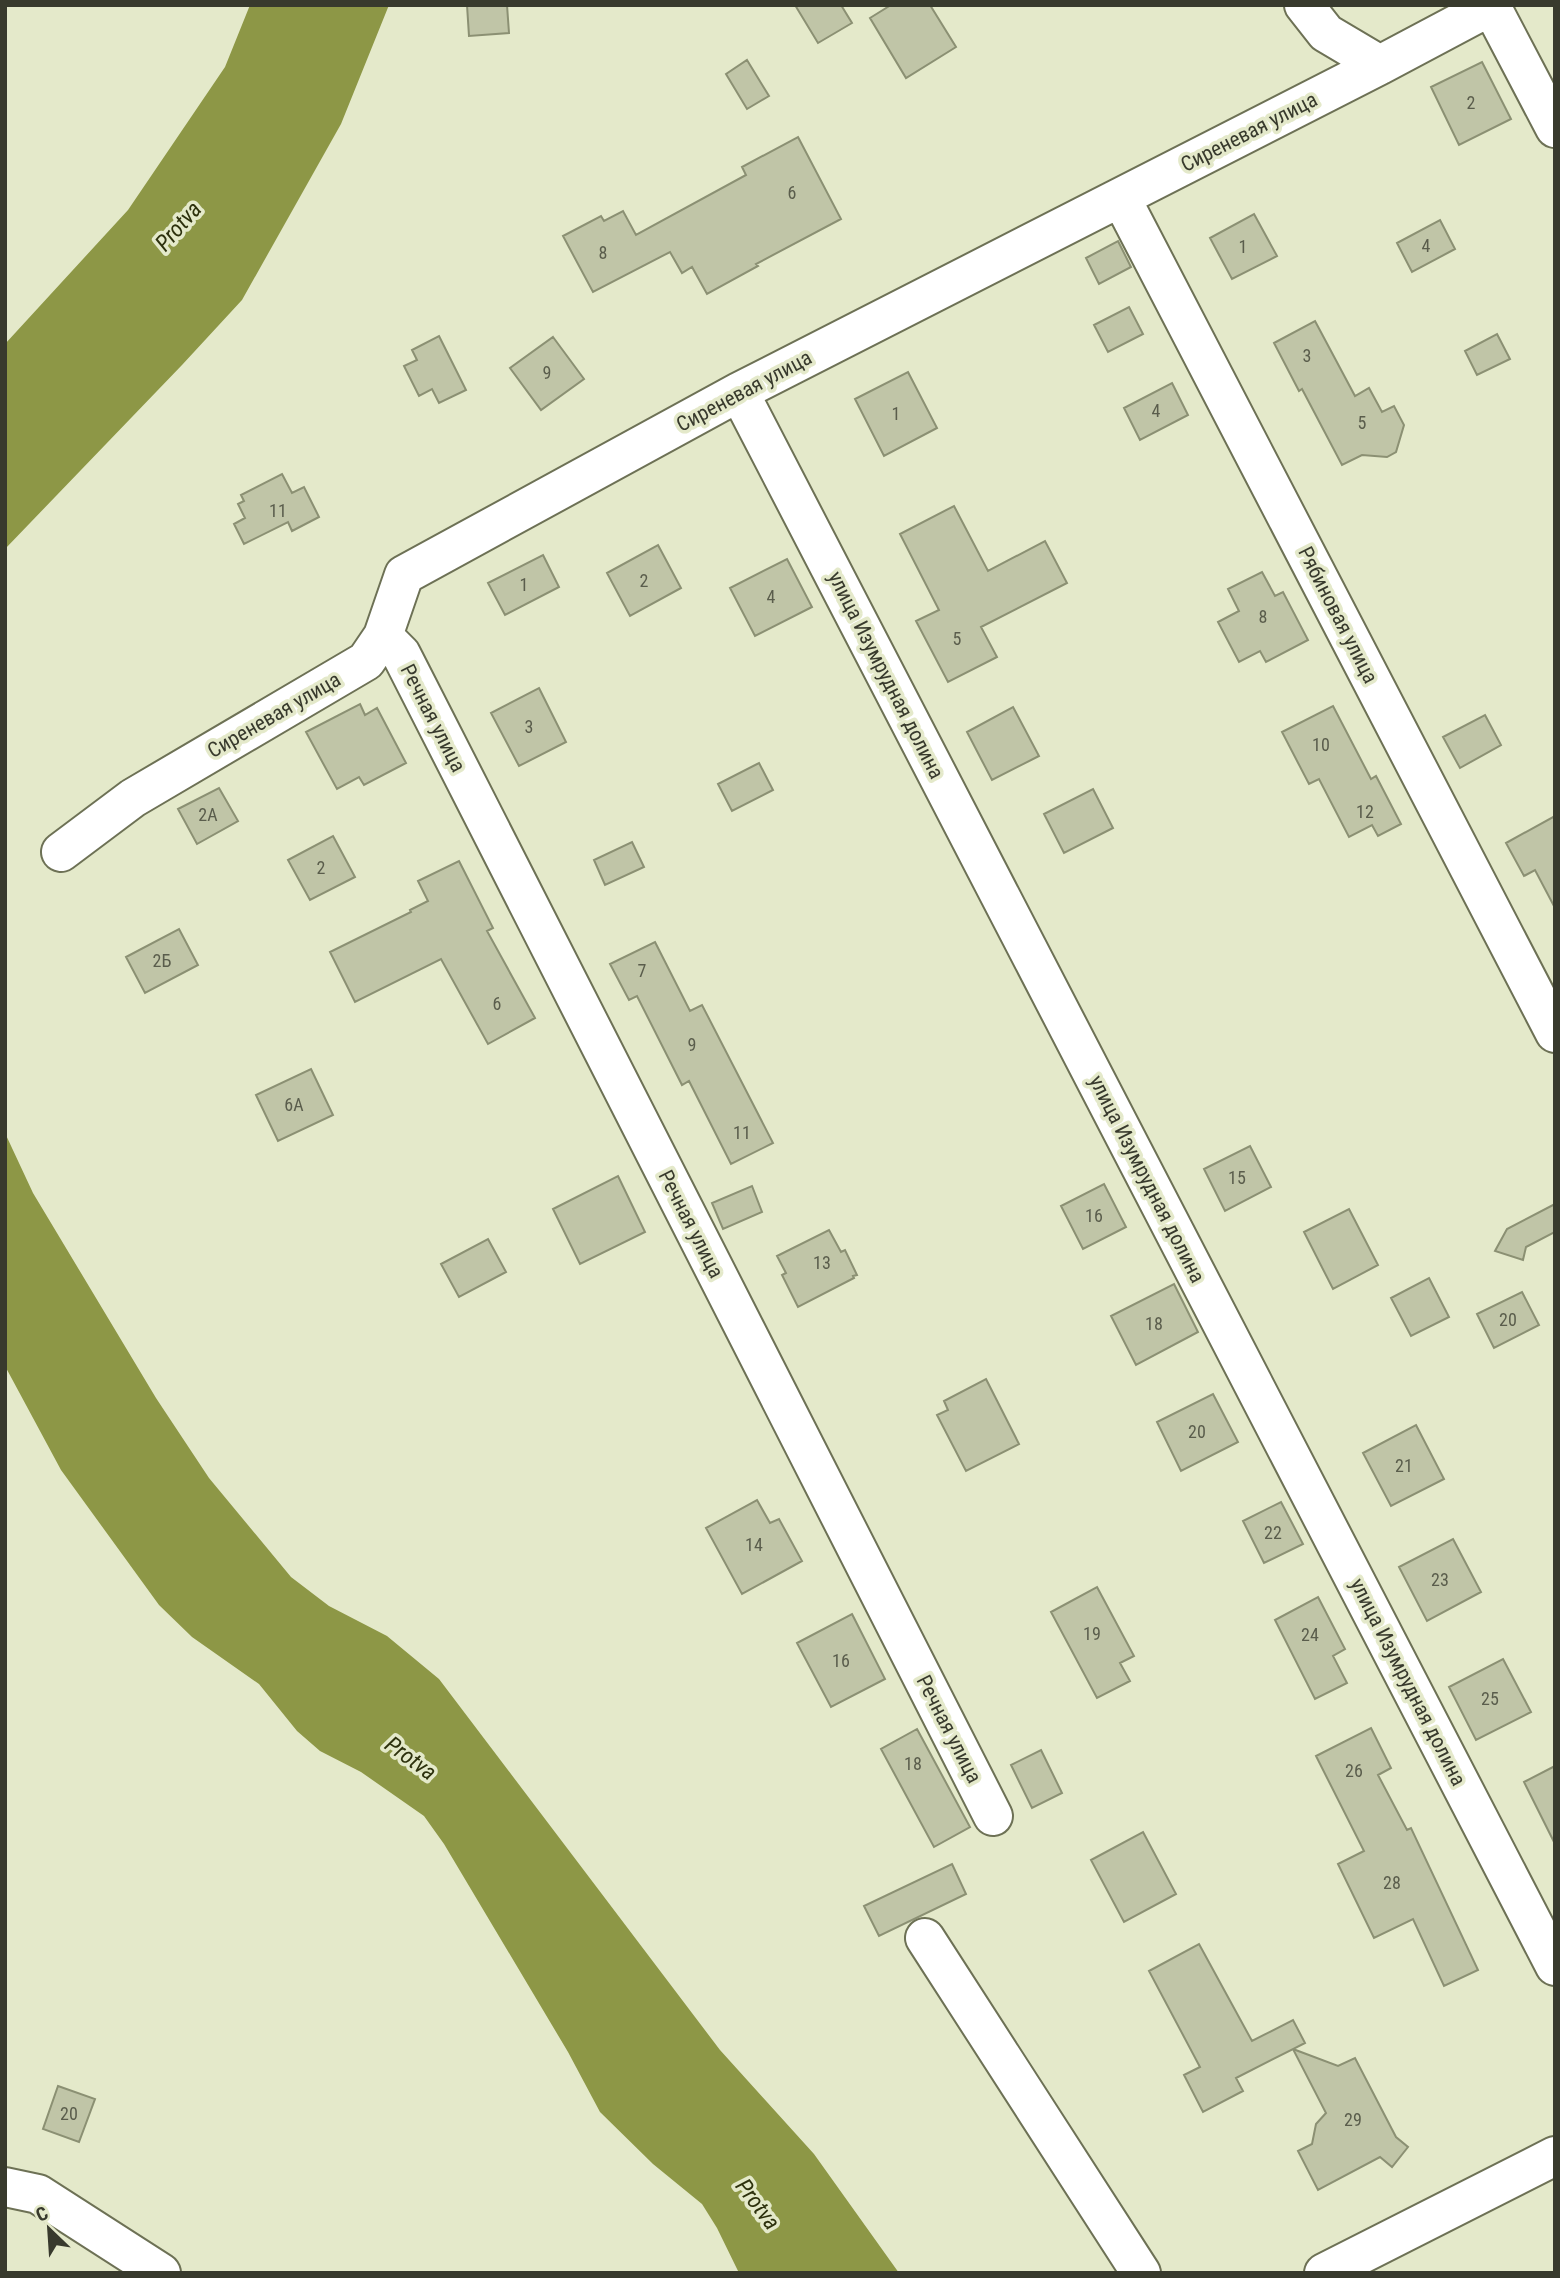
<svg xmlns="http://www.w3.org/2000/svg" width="1560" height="2278" viewBox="0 0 1560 2278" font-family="'Roboto Condensed',sans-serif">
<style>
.water{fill:#8d9746}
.building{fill:#c0c5a7;stroke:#8b9073;stroke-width:2}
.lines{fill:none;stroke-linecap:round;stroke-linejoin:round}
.minor-casing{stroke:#6d7155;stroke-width:42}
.minor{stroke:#fff;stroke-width:38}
.labels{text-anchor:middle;stroke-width:7;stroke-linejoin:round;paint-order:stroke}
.number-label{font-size:18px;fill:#5a5d4c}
.street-label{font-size:21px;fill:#383a2d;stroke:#e4e9ca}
.water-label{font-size:23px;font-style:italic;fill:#2d310d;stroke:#e4e9ca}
</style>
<rect width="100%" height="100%" fill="#e4e9ca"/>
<path class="water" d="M 250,5 L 389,5 L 341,124 L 242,300 L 182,365 L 5,549 L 5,344 L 128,210 L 225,67 Z
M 5,1133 L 33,1193 L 156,1398 L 209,1478 L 291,1577 L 329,1606 L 387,1636 L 439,1679 L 720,2050 L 814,2154 L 899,2273 L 739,2273 L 717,2228 L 702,2204 L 653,2164 L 600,2112 L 568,2052 L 444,1844 L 424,1816 L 361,1772 L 320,1751 L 297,1731 L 259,1684 L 192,1637 L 159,1605 L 61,1470 L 5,1366 Z"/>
<path class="building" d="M 467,5 L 507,5 L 509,33 L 469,36 Z
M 795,5 L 841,5 L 852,23 L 818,43 Z
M 891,5 L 930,5 L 956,47 L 906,78 L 870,18 Z
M 747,60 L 769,96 L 747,109 L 726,74 Z
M 1482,62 L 1511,119 L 1459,145 L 1431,87 Z
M 798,137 L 841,219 L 756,264 L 758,266 L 707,294 L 692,267 L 682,273 L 670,252 L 593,292 L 563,236 L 601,216 L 604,221 L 623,211 L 636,235 L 746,175 L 742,167 Z
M 1254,214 L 1277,256 L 1232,279 L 1210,238 Z
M 1440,220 L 1455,249 L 1412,272 L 1397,243 Z
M 1118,241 L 1131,267 L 1099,284 L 1086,258 Z
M 1129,307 L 1143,334 L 1108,352 L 1094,325 Z
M 1315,321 L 1355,396 L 1369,388 L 1382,412 L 1394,406 L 1404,425 L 1396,452 L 1387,457 L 1362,455 L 1342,465 L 1302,389 L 1299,391 L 1274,343 Z
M 1497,334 L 1510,359 L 1477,375 L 1465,351 Z
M 439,336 L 466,390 L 439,403 L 432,389 L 419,396 L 404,366 L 417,360 L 412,350 Z
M 553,337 L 584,379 L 541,410 L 510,368 Z
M 908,372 L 937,428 L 884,456 L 855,399 Z
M 1172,383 L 1188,415 L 1140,440 L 1124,408 Z
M 282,474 L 292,493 L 304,487 L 319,517 L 292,531 L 288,522 L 244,544 L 234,524 L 245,518 L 238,504 L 244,501 L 241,495 Z
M 954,506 L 988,571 L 1045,541 L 1067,583 L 981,627 L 997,657 L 948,682 L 916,621 L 939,610 L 900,534 Z
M 658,545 L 681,588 L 630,616 L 607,573 Z
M 543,555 L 559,587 L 505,615 L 488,583 Z
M 787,559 L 812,607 L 755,636 L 730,588 Z
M 1262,572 L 1275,596 L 1283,592 L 1308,640 L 1266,662 L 1260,651 L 1239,662 L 1218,622 L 1239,611 L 1228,589 Z
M 539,688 L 566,742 L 519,766 L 491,713 Z
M 360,704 L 365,715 L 377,708 L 406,763 L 364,785 L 359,777 L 337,789 L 306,732 Z
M 1333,706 L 1371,779 L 1376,776 L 1401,824 L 1378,836 L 1372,825 L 1349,837 L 1319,779 L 1309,784 L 1282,732 Z
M 1013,707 L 1039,756 L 992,780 L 967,732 Z
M 1485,715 L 1501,745 L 1460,768 L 1443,737 Z
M 759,763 L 773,790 L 732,811 L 718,784 Z
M 219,788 L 238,821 L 197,844 L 178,809 Z
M 1093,789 L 1113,828 L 1064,853 L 1044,814 Z
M 1555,816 L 1555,908 L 1535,870 L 1524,876 L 1506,843 Z
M 333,836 L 355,877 L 310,900 L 288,860 Z
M 632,842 L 644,867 L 605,885 L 594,860 Z
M 459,861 L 493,928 L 487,931 L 535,1018 L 488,1044 L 441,959 L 355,1002 L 330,952 L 411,912 L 410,910 L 428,901 L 418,881 Z
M 179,929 L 198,965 L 145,993 L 126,957 Z
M 655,942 L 690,1011 L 702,1005 L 773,1143 L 731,1164 L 689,1081 L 682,1085 L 637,996 L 629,1000 L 610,964 Z
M 311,1069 L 333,1115 L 278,1141 L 256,1095 Z
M 1250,1146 L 1271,1187 L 1225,1211 L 1204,1169 Z
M 618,1176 L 645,1232 L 580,1264 L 553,1209 Z
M 1104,1184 L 1126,1227 L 1083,1249 L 1061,1206 Z
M 752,1186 L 762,1212 L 723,1229 L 712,1203 Z
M 1555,1204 L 1555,1232 L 1526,1247 L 1523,1260 L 1495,1251 L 1507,1229 Z
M 1349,1209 L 1378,1265 L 1333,1289 L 1304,1232 Z
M 829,1230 L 841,1252 L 845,1250 L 857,1275 L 853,1276 L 854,1278 L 798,1307 L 782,1275 L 786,1273 L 777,1256 Z
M 488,1239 L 506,1272 L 459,1297 L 441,1264 Z
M 1429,1278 L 1449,1317 L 1411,1336 L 1391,1298 Z
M 1174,1284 L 1198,1332 L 1136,1365 L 1111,1316 Z
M 1522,1292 L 1539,1325 L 1494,1348 L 1477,1314 Z
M 986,1379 L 1019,1444 L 966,1471 L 937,1415 L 948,1410 L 944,1401 Z
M 1213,1394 L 1238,1442 L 1181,1471 L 1157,1422 Z
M 1416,1425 L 1444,1479 L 1391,1506 L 1363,1453 Z
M 757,1500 L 770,1523 L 779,1519 L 802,1561 L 742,1594 L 706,1528 Z
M 1281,1502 L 1303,1544 L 1264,1563 L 1243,1521 Z
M 1453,1539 L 1481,1592 L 1427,1621 L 1399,1567 Z
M 1097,1587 L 1134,1656 L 1120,1663 L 1130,1681 L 1097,1698 L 1051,1612 Z
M 1318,1597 L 1345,1649 L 1333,1656 L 1347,1683 L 1315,1699 L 1275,1620 Z
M 852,1614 L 885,1679 L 831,1707 L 797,1643 Z
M 1503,1659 L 1531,1712 L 1476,1740 L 1449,1687 Z
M 1371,1728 L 1391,1768 L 1378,1775 L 1407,1830 L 1411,1828 L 1478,1970 L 1444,1986 L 1413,1919 L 1374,1938 L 1338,1864 L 1364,1851 L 1316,1756 Z
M 917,1729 L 970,1827 L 934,1847 L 881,1749 Z
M 1041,1750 L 1062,1793 L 1032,1808 L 1011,1765 Z
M 1555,1766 L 1555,1844 L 1524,1782 Z
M 1143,1832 L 1176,1894 L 1124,1922 L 1091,1860 Z
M 952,1864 L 966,1894 L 879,1936 L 864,1906 Z
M 1199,1944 L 1252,2041 L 1293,2020 L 1305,2043 L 1293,2049 L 1338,2066 L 1355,2058 L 1396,2137 L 1408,2147 L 1392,2167 L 1380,2157 L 1318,2190 L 1298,2151 L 1312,2144 L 1316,2124 L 1326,2113 L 1293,2049 L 1236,2078 L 1243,2091 L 1203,2112 L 1184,2075 L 1200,2067 L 1149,1971 Z
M 58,2086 L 95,2099 L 79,2142 L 43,2129 Z"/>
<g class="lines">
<defs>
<path id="minor" d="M 1304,5 L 1326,33 L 1380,65
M 1491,6 L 1555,128
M 1121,198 L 1555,1033
M 739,392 L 1555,1966
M 383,636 L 401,654 L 993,1816
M 61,852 L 133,798 L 366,661 L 383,636 L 404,575 L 739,392 L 1380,65 L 1493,5
M 925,1938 L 1141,2273
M 5,2187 L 38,2194 L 161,2273
M 1324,2273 L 1555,2156"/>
</defs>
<use href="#minor" class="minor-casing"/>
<use href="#minor" class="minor"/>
</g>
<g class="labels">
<g class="number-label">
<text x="1471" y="109">2</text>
<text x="792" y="199">6</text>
<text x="1426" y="252">4</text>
<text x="1243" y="253">1</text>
<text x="603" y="259">8</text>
<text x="1307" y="362">3</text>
<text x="547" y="379">9</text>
<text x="1156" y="417">4</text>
<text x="896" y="420">1</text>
<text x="1362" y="429">5</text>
<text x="278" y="517">11</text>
<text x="644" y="587">2</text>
<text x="524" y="591">1</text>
<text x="771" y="603">4</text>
<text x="1263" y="623">8</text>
<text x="957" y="645">5</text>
<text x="529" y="733">3</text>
<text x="1321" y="751">10</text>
<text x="1365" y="818">12</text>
<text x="208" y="821">2А</text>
<text x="321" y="874">2</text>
<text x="162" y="967">2Б</text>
<text x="642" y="977">7</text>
<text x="497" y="1010">6</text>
<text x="692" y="1051">9</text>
<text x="294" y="1111">6А</text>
<text x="742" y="1139">11</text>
<text x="1237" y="1184">15</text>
<text x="1094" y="1222">16</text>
<text x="822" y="1269">13</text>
<text x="1508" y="1326">20</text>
<text x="1154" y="1330">18</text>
<text x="1197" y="1438">20</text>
<text x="1404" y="1472">21</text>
<text x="1273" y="1539">22</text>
<text x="754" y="1551">14</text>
<text x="1440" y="1586">23</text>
<text x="1092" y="1640">19</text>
<text x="1310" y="1641">24</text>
<text x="841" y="1667">16</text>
<text x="1490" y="1705">25</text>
<text x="913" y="1770">18</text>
<text x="1354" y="1777">26</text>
<text x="1392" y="1889">28</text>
<text x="69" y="2120">20</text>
<text x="1353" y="2126">29</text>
</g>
<g class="street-label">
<text transform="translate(1249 132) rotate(-27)" y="7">Сиреневая улица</text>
<text transform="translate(744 391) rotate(-28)" y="7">Сиреневая улица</text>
<text transform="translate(1338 615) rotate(63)" y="7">Рябиновая улица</text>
<text transform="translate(886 675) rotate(63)" y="7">улица Изумрудная долина</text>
<text transform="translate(274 715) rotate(-30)" y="7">Сиреневая улица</text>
<text transform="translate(433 718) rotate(63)" y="7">Речная улица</text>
<text transform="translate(1147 1179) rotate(63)" y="7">улица Изумрудная долина</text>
<text transform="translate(691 1224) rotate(63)" y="7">Речная улица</text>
<text transform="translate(1408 1682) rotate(63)" y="7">улица Изумрудная долина</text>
<text transform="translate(949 1729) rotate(63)" y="7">Речная улица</text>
</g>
<g class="water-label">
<text transform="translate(178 226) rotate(-49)" y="8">Protva</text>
<text transform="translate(411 1758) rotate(36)" y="8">Protva</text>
<text transform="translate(758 2204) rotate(53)" y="8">Protva</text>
</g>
</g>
<rect width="1560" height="2278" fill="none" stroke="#383a2d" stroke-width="14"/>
<g transform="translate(49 2229) rotate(335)" stroke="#e4e9ca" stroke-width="5" paint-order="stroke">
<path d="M0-5L12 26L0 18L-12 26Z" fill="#383a2d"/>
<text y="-10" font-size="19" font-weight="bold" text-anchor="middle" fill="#383a2d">С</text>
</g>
</svg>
